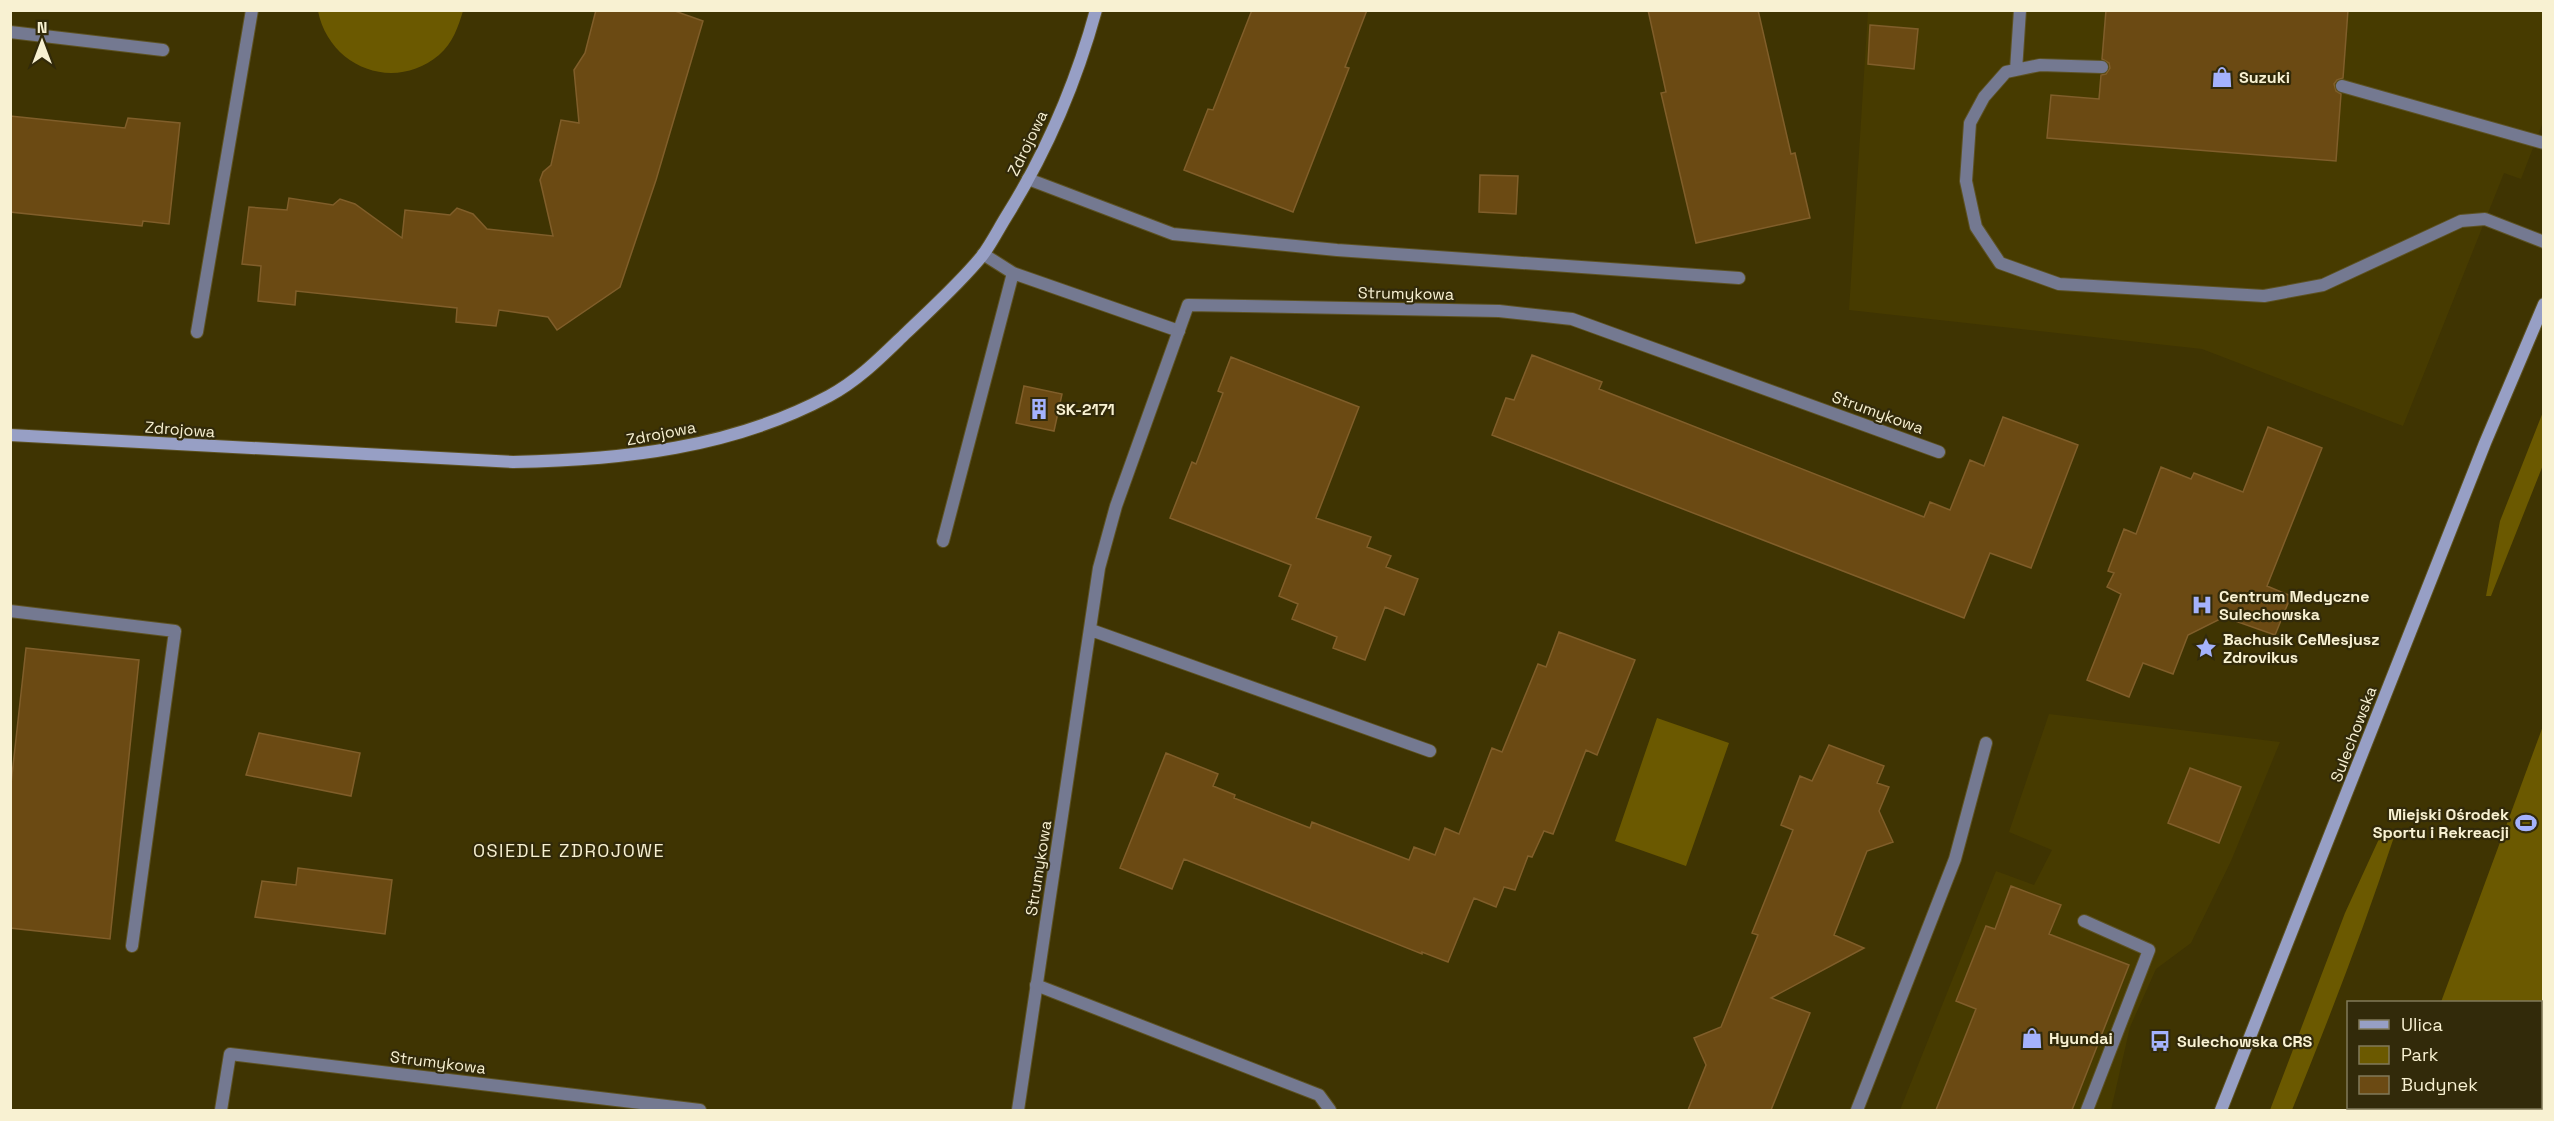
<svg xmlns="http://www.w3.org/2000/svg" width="2554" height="1121" viewBox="0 0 2554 1121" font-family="'Space Grotesk',sans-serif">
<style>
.built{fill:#473b00}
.green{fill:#6b5900}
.building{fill:#6b4a13;stroke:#805e2a;stroke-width:1.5}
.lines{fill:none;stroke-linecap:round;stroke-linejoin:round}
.lane-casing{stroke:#5d5223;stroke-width:14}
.street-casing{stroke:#5d5223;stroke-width:14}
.secondary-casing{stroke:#5d5223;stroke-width:14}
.lane{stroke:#747991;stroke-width:12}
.street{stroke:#747991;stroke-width:12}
.secondary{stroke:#979fc5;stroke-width:12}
.labels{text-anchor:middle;stroke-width:4.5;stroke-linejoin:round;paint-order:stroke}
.poi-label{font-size:16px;font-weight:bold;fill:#f8f1d2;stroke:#322a0a;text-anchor:start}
.street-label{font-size:16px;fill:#f8f1d2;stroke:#322a0a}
.neighbourhood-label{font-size:18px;letter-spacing:1.5px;fill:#f8f1d2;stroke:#322a0a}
</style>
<rect width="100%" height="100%" fill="#3f3402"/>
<path class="built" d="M 1868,11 L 2543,11 L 2543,122 L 2521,179 L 2504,173 L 2403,426 L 2202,349 L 1849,310 Z
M 2049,714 L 2280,742 L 2231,861 L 2191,943 L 2156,969 L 2130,1027 L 2111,1110 L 1900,1110 L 1996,871 L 2034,885 L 2052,850 L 2009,832 Z"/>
<path class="green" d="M 318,11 L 318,10 L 463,11 C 458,27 453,43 439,55 C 394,93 329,67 318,11 Z
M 2543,412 L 2543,465 L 2491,596 L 2486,596 L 2500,521 Z
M 1657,718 L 1729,743 L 1686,866 L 1615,841 Z
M 2543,726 L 2543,1110 L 2401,1110 L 2402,1108 L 2540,1108 L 2540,1002 L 2441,1002 Z
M 2384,828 L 2395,834 C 2364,928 2329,1019 2292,1110 L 2270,1110 L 2345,913 Z"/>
<path class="building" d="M 596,10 L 672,10 L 703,21 L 656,180 L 620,287 L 557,330 L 548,317 L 499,310 L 496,326 L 456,322 L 457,308 L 296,291 L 295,305 L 258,301 L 261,266 L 242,264 L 249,207 L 287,210 L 289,198 L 333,205 L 340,199 L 355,204 L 402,238 L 405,210 L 450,215 L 457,208 L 473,214 L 487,229 L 553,236 L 540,180 L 543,172 L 551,165 L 561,120 L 579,123 L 574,70 L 585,53 Z
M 1252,10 L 1367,10 L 1345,67 L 1349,68 L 1293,212 L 1184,170 L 1208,109 L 1213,110 Z
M 1648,10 L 1758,10 L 1791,154 L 1795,153 L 1810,218 L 1696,243 L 1661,93 L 1666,92 Z
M 2106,10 L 2348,10 L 2343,78 L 2337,80 L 2334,84 L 2336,91 L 2341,94 L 2336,161 L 2047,138 L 2051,95 L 2099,99 L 2101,75 L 2106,74 L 2110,68 L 2109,63 L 2102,59 Z
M 1870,25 L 1918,29 L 1914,69 L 1868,64 Z
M 10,116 L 125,128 L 128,118 L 180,123 L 169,224 L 143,221 L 142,226 L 10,212 Z
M 1480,175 L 1518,176 L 1516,214 L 1479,212 Z
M 1532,355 L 1602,382 L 1599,389 L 1924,517 L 1930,502 L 1950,510 L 1970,460 L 1984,466 L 2003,417 L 2078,445 L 2031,568 L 1990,553 L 1964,618 L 1492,435 L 1506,398 L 1514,400 Z
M 1231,357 L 1359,407 L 1316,518 L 1371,537 L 1367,547 L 1391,556 L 1386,567 L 1418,579 L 1404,615 L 1385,607 L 1365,660 L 1333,648 L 1337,637 L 1292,619 L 1298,604 L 1279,596 L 1291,565 L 1170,518 L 1192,462 L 1196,464 L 1223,393 L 1218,391 Z
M 1024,386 L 1062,394 L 1054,431 L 1016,423 Z
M 2268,427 L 2322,448 L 2267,586 L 2291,596 L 2275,635 L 2224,617 L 2188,635 L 2173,674 L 2143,663 L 2129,697 L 2087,680 L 2121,594 L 2107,587 L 2114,573 L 2108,571 L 2124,529 L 2136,534 L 2161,467 L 2191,479 L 2194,473 L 2243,492 Z
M 1559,632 L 1635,660 L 1597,755 L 1586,750 L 1553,834 L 1544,831 L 1532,857 L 1528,856 L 1515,890 L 1504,887 L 1496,907 L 1474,898 L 1448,962 L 1422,952 L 1422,954 L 1184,859 L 1172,889 L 1120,868 L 1166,753 L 1218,774 L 1213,786 L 1235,795 L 1234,798 L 1310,828 L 1312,822 L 1409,860 L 1414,847 L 1435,855 L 1445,828 L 1459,834 L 1492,748 L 1502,752 L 1538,664 L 1546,667 Z
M 26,648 L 139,660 L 110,939 L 10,928 L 10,793 Z
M 259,733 L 360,753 L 351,796 L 246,775 Z
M 1829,745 L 1884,766 L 1877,783 L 1889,787 L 1879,811 L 1893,842 L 1867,851 L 1834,935 L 1864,948 L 1771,998 L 1810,1013 L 1771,1110 L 1688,1110 L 1706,1065 L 1694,1038 L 1721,1027 L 1758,935 L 1752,933 L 1793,830 L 1781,825 L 1800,776 L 1812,781 Z
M 2190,768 L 2241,787 L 2219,843 L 2168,823 Z
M 298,868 L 392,880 L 385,934 L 255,917 L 262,881 L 296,885 Z
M 2011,886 L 2061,905 L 2049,934 L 2129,965 L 2072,1110 L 1936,1110 L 1976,1009 L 1956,1001 L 1986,926 L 1995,929 Z"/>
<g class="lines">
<defs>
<path id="lane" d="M 10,32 L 163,50
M 2102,67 L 2040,65 L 2006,72 L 1984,97 L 1970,123 L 1966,181 L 1976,227 L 2000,263 L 2059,284 L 2264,296 L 2323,285 L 2461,221 L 2485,219 L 2544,242
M 2016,70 L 2020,10
M 2342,86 L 2544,143
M 1028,179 L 1173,234 L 1337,250 L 1739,278
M 983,254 L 1013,273 L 1179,331
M 197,332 L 252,10
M 943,541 L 1013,273
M 10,611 L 175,631 L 132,946
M 2084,921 L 2149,950 L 2087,1110
M 1036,985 L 1319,1095 L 1330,1110
M 1857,1110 L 1955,859 L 1986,743"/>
<path id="street" d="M 1091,630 L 1430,751
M 221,1110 L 230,1054 L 700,1110
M 1018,1110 L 1099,568 L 1116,506 L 1188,305 L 1499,311 L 1572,319 L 1939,452"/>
<path id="secondary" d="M 10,435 L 513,462 C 622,460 732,448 829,396 C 859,380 882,356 906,333 C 932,308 959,284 982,256 C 991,244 998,230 1006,217 C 1046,153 1076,83 1096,10
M 2221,1110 L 2485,443 L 2544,304"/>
</defs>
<use href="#lane" class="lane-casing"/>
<use href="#street" class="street-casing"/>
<use href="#secondary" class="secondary-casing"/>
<use href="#lane" class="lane"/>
<use href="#street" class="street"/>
<use href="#secondary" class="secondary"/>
</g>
<defs>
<symbol id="shop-bare" viewBox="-9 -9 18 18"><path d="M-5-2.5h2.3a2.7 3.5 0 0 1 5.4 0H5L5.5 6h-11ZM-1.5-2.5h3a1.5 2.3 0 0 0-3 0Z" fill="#a4b2fc" stroke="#322a0a" stroke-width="2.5" paint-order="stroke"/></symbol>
<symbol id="building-bare" viewBox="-9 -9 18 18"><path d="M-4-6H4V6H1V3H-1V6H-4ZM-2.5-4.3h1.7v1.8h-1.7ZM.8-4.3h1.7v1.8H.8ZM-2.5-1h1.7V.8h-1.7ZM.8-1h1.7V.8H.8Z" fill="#a4b2fc" stroke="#322a0a" stroke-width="2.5" paint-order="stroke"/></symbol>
<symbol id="hospital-bare" viewBox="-9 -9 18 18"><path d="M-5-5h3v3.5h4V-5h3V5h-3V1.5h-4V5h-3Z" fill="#a4b2fc" stroke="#322a0a" stroke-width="2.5" paint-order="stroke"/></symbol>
<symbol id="sight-bare" viewBox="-9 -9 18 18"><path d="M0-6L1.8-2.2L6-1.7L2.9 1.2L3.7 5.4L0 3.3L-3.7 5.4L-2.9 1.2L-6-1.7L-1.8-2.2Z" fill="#a4b2fc" stroke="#322a0a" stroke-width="2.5" paint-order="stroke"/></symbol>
<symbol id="stadium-bare" viewBox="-9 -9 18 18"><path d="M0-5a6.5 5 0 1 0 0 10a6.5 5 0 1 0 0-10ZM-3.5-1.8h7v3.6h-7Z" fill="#a4b2fc" stroke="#322a0a" stroke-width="2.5" paint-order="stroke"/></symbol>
<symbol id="bus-bare" viewBox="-9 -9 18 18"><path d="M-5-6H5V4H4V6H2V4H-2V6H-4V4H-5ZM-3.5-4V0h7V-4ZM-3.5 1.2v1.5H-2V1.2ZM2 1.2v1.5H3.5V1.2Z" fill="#a4b2fc" stroke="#322a0a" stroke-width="2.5" paint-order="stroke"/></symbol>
</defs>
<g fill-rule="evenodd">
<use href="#shop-bare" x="2207" y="62" width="30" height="30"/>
<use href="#building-bare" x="1024" y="394" width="30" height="30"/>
<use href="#hospital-bare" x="2187" y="590" width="30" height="30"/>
<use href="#sight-bare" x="2191" y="633" width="30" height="30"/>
<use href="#stadium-bare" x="2511" y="808" width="30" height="30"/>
<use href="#shop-bare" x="2017" y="1023" width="30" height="30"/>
<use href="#bus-bare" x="2145" y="1026" width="30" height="30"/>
</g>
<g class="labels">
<g class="poi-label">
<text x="2239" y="83">Suzuki</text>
<text x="1056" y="415">SK-2171</text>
<text x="2219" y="602">Centrum Medyczne<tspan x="2219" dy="18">Sulechowska</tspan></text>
<text x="2223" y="645">Bachusik CeMesjusz<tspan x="2223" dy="18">Zdrovikus</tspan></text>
<text x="2509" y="820" text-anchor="end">Miejski Ośrodek<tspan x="2509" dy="18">Sportu i Rekreacji</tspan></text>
<text x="2049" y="1044">Hyundai</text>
<text x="2177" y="1047">Sulechowska CRS</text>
</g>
<g class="street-label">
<text transform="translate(1027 143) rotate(-64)" y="6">Zdrojowa</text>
<text transform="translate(1406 293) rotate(1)" y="6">Strumykowa</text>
<text transform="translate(1878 412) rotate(20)" y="6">Strumykowa</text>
<text transform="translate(180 429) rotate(4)" y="6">Zdrojowa</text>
<text transform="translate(661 433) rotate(-11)" y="6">Zdrojowa</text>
<text transform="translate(2353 734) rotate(-69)" y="6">Sulechowska</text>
<text transform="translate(1038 868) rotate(-81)" y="6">Strumykowa</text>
<text transform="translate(438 1062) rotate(7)" y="6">Strumykowa</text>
</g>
<g class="neighbourhood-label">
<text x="569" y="857">OSIEDLE ZDROJOWE</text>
</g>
</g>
<rect width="2554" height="1121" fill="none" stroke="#f8f1d2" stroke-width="24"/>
<rect x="2347" y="1001" width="195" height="108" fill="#322a0a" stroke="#817a5a" stroke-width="1.5"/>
<rect x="2359" y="1020" width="30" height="9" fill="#979fc5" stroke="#817a5a" stroke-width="1.5"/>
<text x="2401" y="1031" font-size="18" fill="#f8f1d2">Ulica</text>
<rect x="2359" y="1046" width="30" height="18" fill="#6b5900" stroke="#817a5a" stroke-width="1.5"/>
<text x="2401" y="1061" font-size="18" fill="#f8f1d2">Park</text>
<rect x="2359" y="1076" width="30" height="18" fill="#6b4a13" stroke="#817a5a" stroke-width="1.5"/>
<text x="2401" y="1091" font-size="18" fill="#f8f1d2">Budynek</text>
<g transform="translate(42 42)" stroke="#322a0a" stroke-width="4.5" paint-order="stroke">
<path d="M0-4.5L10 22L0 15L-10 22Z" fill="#f8f1d2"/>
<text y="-9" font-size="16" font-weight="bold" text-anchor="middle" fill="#f8f1d2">N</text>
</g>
</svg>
